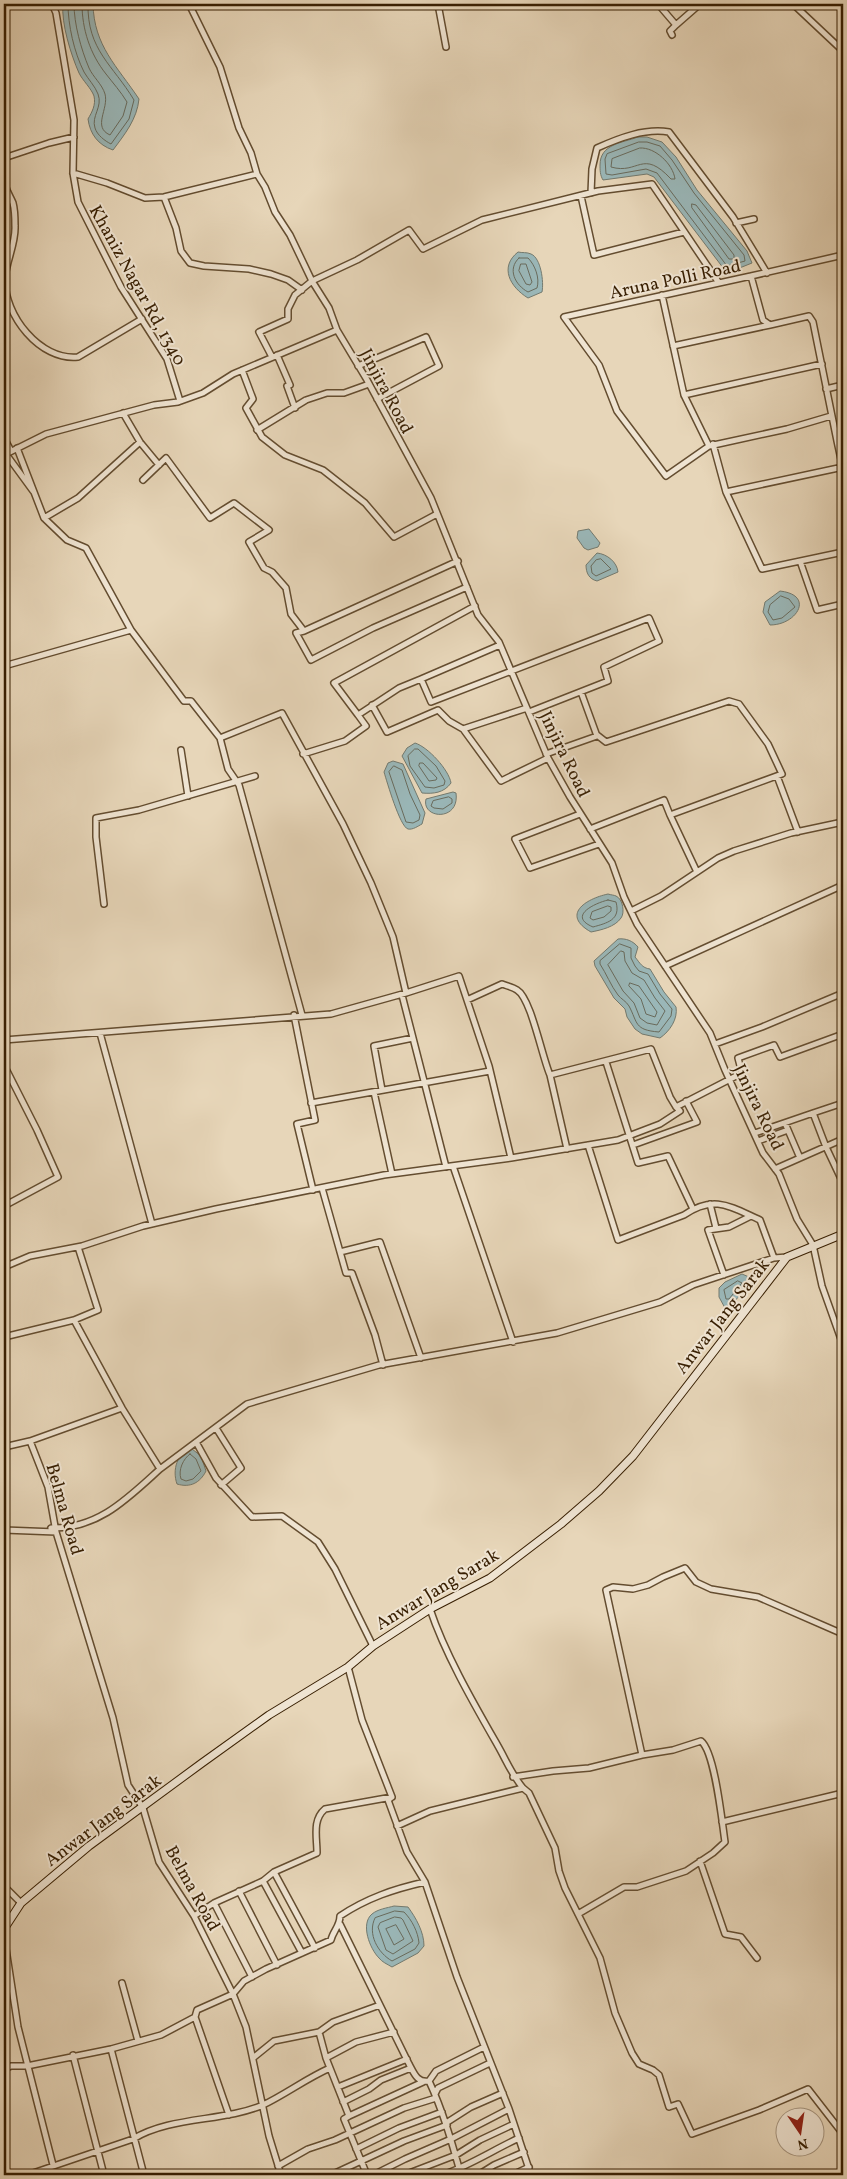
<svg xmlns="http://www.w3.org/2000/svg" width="847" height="2179" viewBox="0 0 847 2179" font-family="Vollkorn,serif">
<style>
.water{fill:#9ab7b8;stroke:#737a6f}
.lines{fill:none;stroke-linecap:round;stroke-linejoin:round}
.shore{stroke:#696b5d;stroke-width:1}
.minor-casing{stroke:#644d30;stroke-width:8}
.secondary-casing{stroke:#381f02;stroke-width:9}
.minor{stroke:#efe4d2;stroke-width:5}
.secondary{stroke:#efe4d2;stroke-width:7}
.labels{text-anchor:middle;stroke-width:4;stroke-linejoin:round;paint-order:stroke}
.street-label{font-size:18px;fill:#381f02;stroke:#efe4d2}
</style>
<rect width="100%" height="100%" fill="#e7d6b9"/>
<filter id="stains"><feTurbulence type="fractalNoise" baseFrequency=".004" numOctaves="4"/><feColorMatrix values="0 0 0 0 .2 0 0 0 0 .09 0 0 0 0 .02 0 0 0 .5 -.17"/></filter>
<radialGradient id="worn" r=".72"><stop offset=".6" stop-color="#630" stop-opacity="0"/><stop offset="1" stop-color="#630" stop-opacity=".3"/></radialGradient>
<path class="water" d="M 63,4 L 93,4 C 94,46 117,66 139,99 C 137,119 125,134 113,150 C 98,145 90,134 88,119 C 92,112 96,105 94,96 C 91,88 83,81 79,73 C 71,55 61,23 63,4 Z
M 638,137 L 647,137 L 662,142 L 676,157 L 697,190 L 747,251 L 752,263 L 727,273 L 654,177 L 647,174 L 603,180 C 600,175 600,170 600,165 C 600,144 622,143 638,137 Z
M 518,252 C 522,253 527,252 531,254 C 541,258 544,282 542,292 L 528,298 C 510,287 499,267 518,252 Z
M 589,529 L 600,543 L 598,547 L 588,550 L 584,548 L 577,538 L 578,531 Z
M 597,553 C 607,554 617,562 618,572 L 597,581 C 589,579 586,573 586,565 Z
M 780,591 C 815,595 797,625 770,625 L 763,612 L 765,602 Z
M 415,743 C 428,747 449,770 451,783 C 444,793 433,794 422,793 L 402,756 L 407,748 Z
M 393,761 L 403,764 L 425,813 L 422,824 C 418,826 413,830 408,829 C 400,827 387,782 384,772 L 388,763 Z
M 453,792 L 456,793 C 460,822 421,819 426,799 Z
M 608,894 C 611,895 614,895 616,896 C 623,899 625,913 621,918 C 615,927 601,930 591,932 C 561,915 585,899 608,894 Z
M 618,939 C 626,938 633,941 638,947 L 635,957 C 640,963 642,968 650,969 L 664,992 L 676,1007 C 678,1019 670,1031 660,1038 L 642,1034 L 635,1029 L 627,1017 L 625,1009 L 614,998 L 595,966 L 594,961 Z
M 742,1274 L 749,1277 C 748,1290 736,1301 725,1308 L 719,1297 L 719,1288 L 725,1282 Z
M 192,1449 L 201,1456 L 206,1471 C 200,1483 190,1488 177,1484 C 172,1470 177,1452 192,1449 Z
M 394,1906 L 408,1907 C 416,1918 424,1932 424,1946 L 418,1953 L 392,1967 C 387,1964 382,1962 379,1958 C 370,1949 360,1924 372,1914 C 378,1909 387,1908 394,1906 Z"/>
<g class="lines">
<path class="shore" d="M 68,4 C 68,25 74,52 84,72 C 88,79 95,86 98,94 C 103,107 91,116 95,128 C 97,135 105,141 111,144 L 129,119 L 134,100 C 113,65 87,50 88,4
M 74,4 C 74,24 81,49 89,68 C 93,77 102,84 105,94 C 109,109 92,127 110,135 L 123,116 L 127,102 C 121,92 113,83 106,74 C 90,54 82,29 82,4
M 639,142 L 647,142 L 660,146 L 672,160 L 694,193 L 744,255 L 745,261 L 727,266 L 657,173 L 646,169 L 612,175 L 606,174 L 605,159 L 607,154 Z
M 640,148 C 655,147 673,164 675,179 L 671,179 C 642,148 639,175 611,167 L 612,159 Z
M 692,204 L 696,205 L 734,255 L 734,259 L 729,259 L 692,208 Z
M 519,258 L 528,258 C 535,265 540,278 537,288 L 528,292 C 515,285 507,269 519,258 Z
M 521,264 L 526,264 L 532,282 L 530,285 L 526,284 L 519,271 Z
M 601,559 L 611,569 L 596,576 L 592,573 L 591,566 L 596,560 Z
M 781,596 L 789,599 L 795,607 L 782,618 L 773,620 L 768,612 L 770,605 Z
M 415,749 L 418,749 L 436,766 L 445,781 L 444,785 L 434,788 L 425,787 L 410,766 L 408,756 Z
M 420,763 L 423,763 L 437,778 L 436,780 L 429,781 L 419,766 Z
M 394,766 L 402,770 L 410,794 L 420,815 L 419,820 L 413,823 L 406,822 L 389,772 Z
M 449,797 L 452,799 L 452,803 L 443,809 L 434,808 L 431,806 L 433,801 Z
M 608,900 L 616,902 C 621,920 607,923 593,927 C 567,916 595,903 608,900 Z
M 608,906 L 611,907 L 611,911 L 604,917 L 593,920 L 590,918 L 592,912 Z
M 620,944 L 631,948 L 631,958 L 635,966 L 639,971 L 648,974 L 660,994 L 672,1009 L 671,1016 L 659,1032 C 634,1030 638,1023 629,1006 C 626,1001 621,999 618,995 C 611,986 606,973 600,964 L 600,961 Z
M 621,951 L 624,952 L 625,961 L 632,973 L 644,980 L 655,998 L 665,1011 L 657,1025 L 647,1023 L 640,1018 L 634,1003 L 623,991 L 608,965 Z
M 630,983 L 639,986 L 657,1012 L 655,1017 L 646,1014 L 641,999 L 629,986 Z
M 738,1281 L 742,1283 L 729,1299 L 726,1299 L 724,1290 Z
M 190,1454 L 196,1459 L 201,1471 L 193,1479 L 186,1481 L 181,1479 C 178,1470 183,1459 190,1454 Z
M 395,1911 L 404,1912 C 412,1920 418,1932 419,1943 L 415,1949 L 392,1961 C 378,1953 367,1934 375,1918 Z
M 395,1917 L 401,1918 L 403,1920 L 413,1941 L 393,1954 L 386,1950 L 378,1927 L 380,1923 Z
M 396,1925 L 404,1939 L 394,1945 L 386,1929 Z"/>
<defs>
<path id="minor" d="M 52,4 L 56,13 L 74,120 L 73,173 L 78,202 L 121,287 L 167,359 L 180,401
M 189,4 L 220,67 L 239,128 L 251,153 L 257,174
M 438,4 L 446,47
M 658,4 L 676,25 L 700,4
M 793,4 L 843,51
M 672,35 L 670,31 L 676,25
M 4,158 L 49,143 L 74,137
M 73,173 L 107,183 L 145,198 L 164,197 L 257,174 L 265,187 L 275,212 L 290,235 L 312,281 L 329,308 L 337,330
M 4,178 C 4,188 10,195 13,203 C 15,210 15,219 15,226 C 16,244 6,261 5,279 C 4,315 40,361 78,357 L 142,319
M 591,193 L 592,169 L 597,148 C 619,138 645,128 669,132 L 733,217 L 767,273
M 581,196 L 594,255 L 684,232
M 164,197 L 176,228 L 181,251 L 190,263 L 204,266 L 249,269 L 271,274 L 288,280 L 302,290
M 736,223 L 754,219
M 751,276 L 843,255
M 662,295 L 684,395 L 709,446 L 787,429 L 831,416
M 673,346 L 770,325
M 277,355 L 290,385 L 287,386 L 295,408
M 272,357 L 259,332 L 288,319 L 288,309 L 295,295 L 312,281 L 357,260 L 409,230 L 423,249 L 482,220 L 598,191 L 652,184 L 719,283
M 358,366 L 426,337 L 439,366 L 377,399
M 242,370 L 253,399 L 246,408 L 262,437 L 285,455 L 323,470 L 365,503 L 394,537 L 437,514
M 826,389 L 843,385
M 684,395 L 822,364
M 123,413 L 140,442 L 159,465
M 257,430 L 306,400 L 327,393 L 344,393 L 369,384
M 4,438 L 11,451
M 837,441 L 843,469
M 713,444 L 726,492 L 843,467
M 709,446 L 666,476 L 617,411 L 599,365 L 564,317 L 751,276 L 763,320 L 770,325 L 809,316 L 813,322 L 837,441 L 843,440
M 17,448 L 44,518 L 67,540 L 86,548 L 131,630
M 6,454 L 33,491
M 4,455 L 46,434 L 154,405 L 178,402 L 203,393 L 233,374 L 337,330 L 367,380 L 431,498 L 478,615 L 499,642 L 548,758 L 570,797 L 612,863 L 624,897 L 637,924 L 710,1033 L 725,1070 L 763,1153 L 779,1174 L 797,1219 L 813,1245 L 822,1286 L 843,1345
M 143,480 L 166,458 L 210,518 L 234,503 L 269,530 L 249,542 L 264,568 L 272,572 L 286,588 L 291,614 L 304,631 L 458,561
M 726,492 L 762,569 L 843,552
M 44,518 L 78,498 L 140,442
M 800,561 L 817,610 L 843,604
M 304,631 L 296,633 L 311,660 L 373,628 L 467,587
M 4,666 L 131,630 L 184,701 L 191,701 L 220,738
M 421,679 L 500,645
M 372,705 L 387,732 L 438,710 L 449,721 L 463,729
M 527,708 L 463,729 L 501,781 L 548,758
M 358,715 L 334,683 L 475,606
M 597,735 L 606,742 L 729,701 L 739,704 L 768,744 L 782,774 L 670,815 L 697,872
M 181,750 L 188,796
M 303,754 L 345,741 L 366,726 L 358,715 L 399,688 L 421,679 L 431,702 L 649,618 L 659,641 L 604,667 L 608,681 L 529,712
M 546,754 L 597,736 L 581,692
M 777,776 L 798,832
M 580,814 L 515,839 L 530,868 L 599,844
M 590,829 L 664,800 L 670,815
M 104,904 L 96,837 L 96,818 L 139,810 L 255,776
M 631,911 L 661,896 L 718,858 L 734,851 L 791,833 L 838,823 L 843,819
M 665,966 L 843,885
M 402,995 L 446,1167
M 467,1000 L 489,1066 L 511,1158
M 294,1015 L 315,1120 L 297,1124 L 313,1190
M 302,1015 L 239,785 L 228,769 L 220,738 L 282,713 L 343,824 L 371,883 L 393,937 L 406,993
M 100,1033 L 152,1224
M 4,1040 L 331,1014 L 406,993 L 459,976 L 467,1000 L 502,984 C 507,986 513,987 517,990 C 531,998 542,1057 550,1075 L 651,1049 L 670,1097 L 676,1107 L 742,1073 L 738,1058 L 774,1045 L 780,1057 L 843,1034
M 715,1044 L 762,1027 L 843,993
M 606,1062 L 638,1163 L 668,1156 L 693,1209
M 4,1065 L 37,1130 L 58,1177 L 4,1206
M 550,1075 L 567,1149
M 382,1090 L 374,1046 L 413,1038
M 374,1092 L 392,1174
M 311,1103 L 490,1071
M 843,1103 L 813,1113 L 826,1147 L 843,1183
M 785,1123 L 800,1158
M 755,1133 L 813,1113
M 758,1141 L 788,1130
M 588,1145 L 618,1240 L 684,1215 C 714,1194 731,1207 760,1220 L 774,1258
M 633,1145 L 697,1122 L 686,1101
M 453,1166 L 513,1342
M 775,1169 L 843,1139
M 322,1188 L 346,1273 L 352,1273 L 375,1335 L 383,1365
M 710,1204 L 716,1228
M 340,1252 L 380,1242 L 421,1358
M 4,1267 L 30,1256 L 82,1246 L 143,1226 L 216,1209 L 384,1175 L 511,1158 L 618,1140 L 660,1124 L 680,1111 L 676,1107
M 724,1275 L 708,1230 L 729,1227 L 751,1216
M 74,1320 L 98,1310 L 78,1247
M 4,1337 L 74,1320 L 122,1408 L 160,1469 L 247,1404 L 379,1365 L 557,1333 L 660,1302 L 693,1285 L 774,1258 L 787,1257
M 216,1428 L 241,1468 L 221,1485
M 30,1441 L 48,1487 L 56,1532 L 113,1718 L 128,1785 L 143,1808 L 159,1862 L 194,1916 L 233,1994 L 246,2027 L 269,2136 L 281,2175
M 196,1442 L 216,1478 L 252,1517 L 282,1516 L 318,1542 L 335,1569 L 373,1646
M 4,1447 L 30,1441 L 122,1408
M 4,1530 L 56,1532
M 56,1532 L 51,1528 C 98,1529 127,1499 160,1469
M 430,1609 C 445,1654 474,1704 498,1746 C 506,1760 512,1775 523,1788
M 348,1667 L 362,1720 L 392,1797 L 388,1800 L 407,1852 L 425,1882 L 457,1977 L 509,2109 L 531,2175
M 513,1777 L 553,1771 L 589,1768 L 642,1755 L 606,1590 L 613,1587 L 633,1589 L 648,1585 L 663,1577 L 685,1568 L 696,1582 L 711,1589 L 758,1597 L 843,1634
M 722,1822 L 843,1793
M 397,1826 L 430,1811 L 523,1788 L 529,1793 L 555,1848 L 559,1871 L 565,1888 L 600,1958 L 615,2013 L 632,2053 L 639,2064 L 653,2070 L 659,2075 L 669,2107 L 678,2104 L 692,2134 L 759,2110 L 808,2089 L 843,2134
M 700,1861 L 725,1934 L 741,1937 L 757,1958
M 274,1872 L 315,1948
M 263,1881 L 302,1953
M 4,1886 L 21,1903
M 239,1891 L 277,1965
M 214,1903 L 252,1977
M 578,1914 L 624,1887 L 637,1887 L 686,1871 L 713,1853 L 725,1842 C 722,1822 715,1752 701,1741 L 673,1750 L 642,1755
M 194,1916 L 214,1903 L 263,1881 L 274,1872 L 317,1853 C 317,1837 312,1820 325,1809 L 392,1797
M 340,1924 L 409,2064 C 414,2073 417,2083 429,2081 C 443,2111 452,2143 461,2175
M 4,1936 L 18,2027 L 53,2165
M 122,1983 L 138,2041
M 195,2017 L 229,2115
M 319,2032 L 326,2058 L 349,2116 L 344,2119 L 367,2175
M 111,2049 L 144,2175
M 73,2055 L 104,2175
M 253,2058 L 274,2041 L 319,2032 L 333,2022 L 380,2005
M 326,2058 L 356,2042 L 394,2032
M 4,2069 L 11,2066 L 27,2066 L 111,2049 L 161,2035 L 195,2017 L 197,2010 L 233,1994 L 244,1981 L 266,1969 L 331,1940 C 333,1931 340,1926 340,1916 C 367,1898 394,1889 425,1882
M 429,2081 L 436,2071 L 484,2047
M 338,2087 L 407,2059
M 435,2094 L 438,2088 L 490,2063
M 343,2102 L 369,2089 L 381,2080 L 411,2068
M 349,2116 L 423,2082
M 446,2123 L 471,2107 L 503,2093
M 356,2149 L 399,2128 L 442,2112
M 278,2166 L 308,2149 L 335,2140 L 404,2108 L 436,2098
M 27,2175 L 133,2139 C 171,2116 223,2122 263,2105 C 286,2094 307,2078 330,2068
M 331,2175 L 404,2141 L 447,2125
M 373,2175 L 405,2159 L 451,2139 L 509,2109
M 404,2175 L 456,2155 L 480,2140 L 514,2124
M 442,2175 C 469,2166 493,2150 519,2138
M 478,2175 L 494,2165 L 524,2152
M 512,2175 L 529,2167"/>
<path id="secondary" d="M 4,1929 L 21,1903 L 89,1846 L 202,1763 L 269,1715 L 348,1667 L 373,1646 L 430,1609 L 490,1578 L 561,1524 L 599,1491 L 633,1456 L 787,1257 L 843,1234"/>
</defs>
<use href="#minor" class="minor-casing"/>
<use href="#secondary" class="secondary-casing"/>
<use href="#minor" class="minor"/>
<use href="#secondary" class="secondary"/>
</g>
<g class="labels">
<g class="street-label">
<text transform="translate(675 279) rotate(-12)" y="6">Aruna Polli Road</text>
<text transform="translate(138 285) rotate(61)" y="6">Khaniz Nagar Rd, 1340</text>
<text transform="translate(387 391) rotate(62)" y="6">Jinjira Road</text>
<text transform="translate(565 754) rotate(64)" y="6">Jinjira Road</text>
<text transform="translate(759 1107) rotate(64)" y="6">Jinjira Road</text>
<text transform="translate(722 1316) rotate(-52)" y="6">Anwar Jang Sarak</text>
<text transform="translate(65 1509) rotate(74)" y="6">Belma Road</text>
<text transform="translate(437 1589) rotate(-31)" y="6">Anwar Jang Sarak</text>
<text transform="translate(103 1820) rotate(-37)" y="6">Anwar Jang Sarak</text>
<text transform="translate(193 1888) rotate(61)" y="6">Belma Road</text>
</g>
</g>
<rect width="847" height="2179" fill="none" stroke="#e7d6b9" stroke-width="20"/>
<rect x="5" y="5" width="837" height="2169" fill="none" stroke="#381f02" stroke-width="2.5"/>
<rect x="10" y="10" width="827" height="2159" fill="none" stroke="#381f02"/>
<g transform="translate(800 2132) rotate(167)"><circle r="24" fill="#efe4d2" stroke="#a6957f"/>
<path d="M0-4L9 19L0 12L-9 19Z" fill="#8f2418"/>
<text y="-8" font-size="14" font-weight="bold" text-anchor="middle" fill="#381f02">N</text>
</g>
<rect width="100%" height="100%" filter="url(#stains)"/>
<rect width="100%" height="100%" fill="url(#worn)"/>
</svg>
